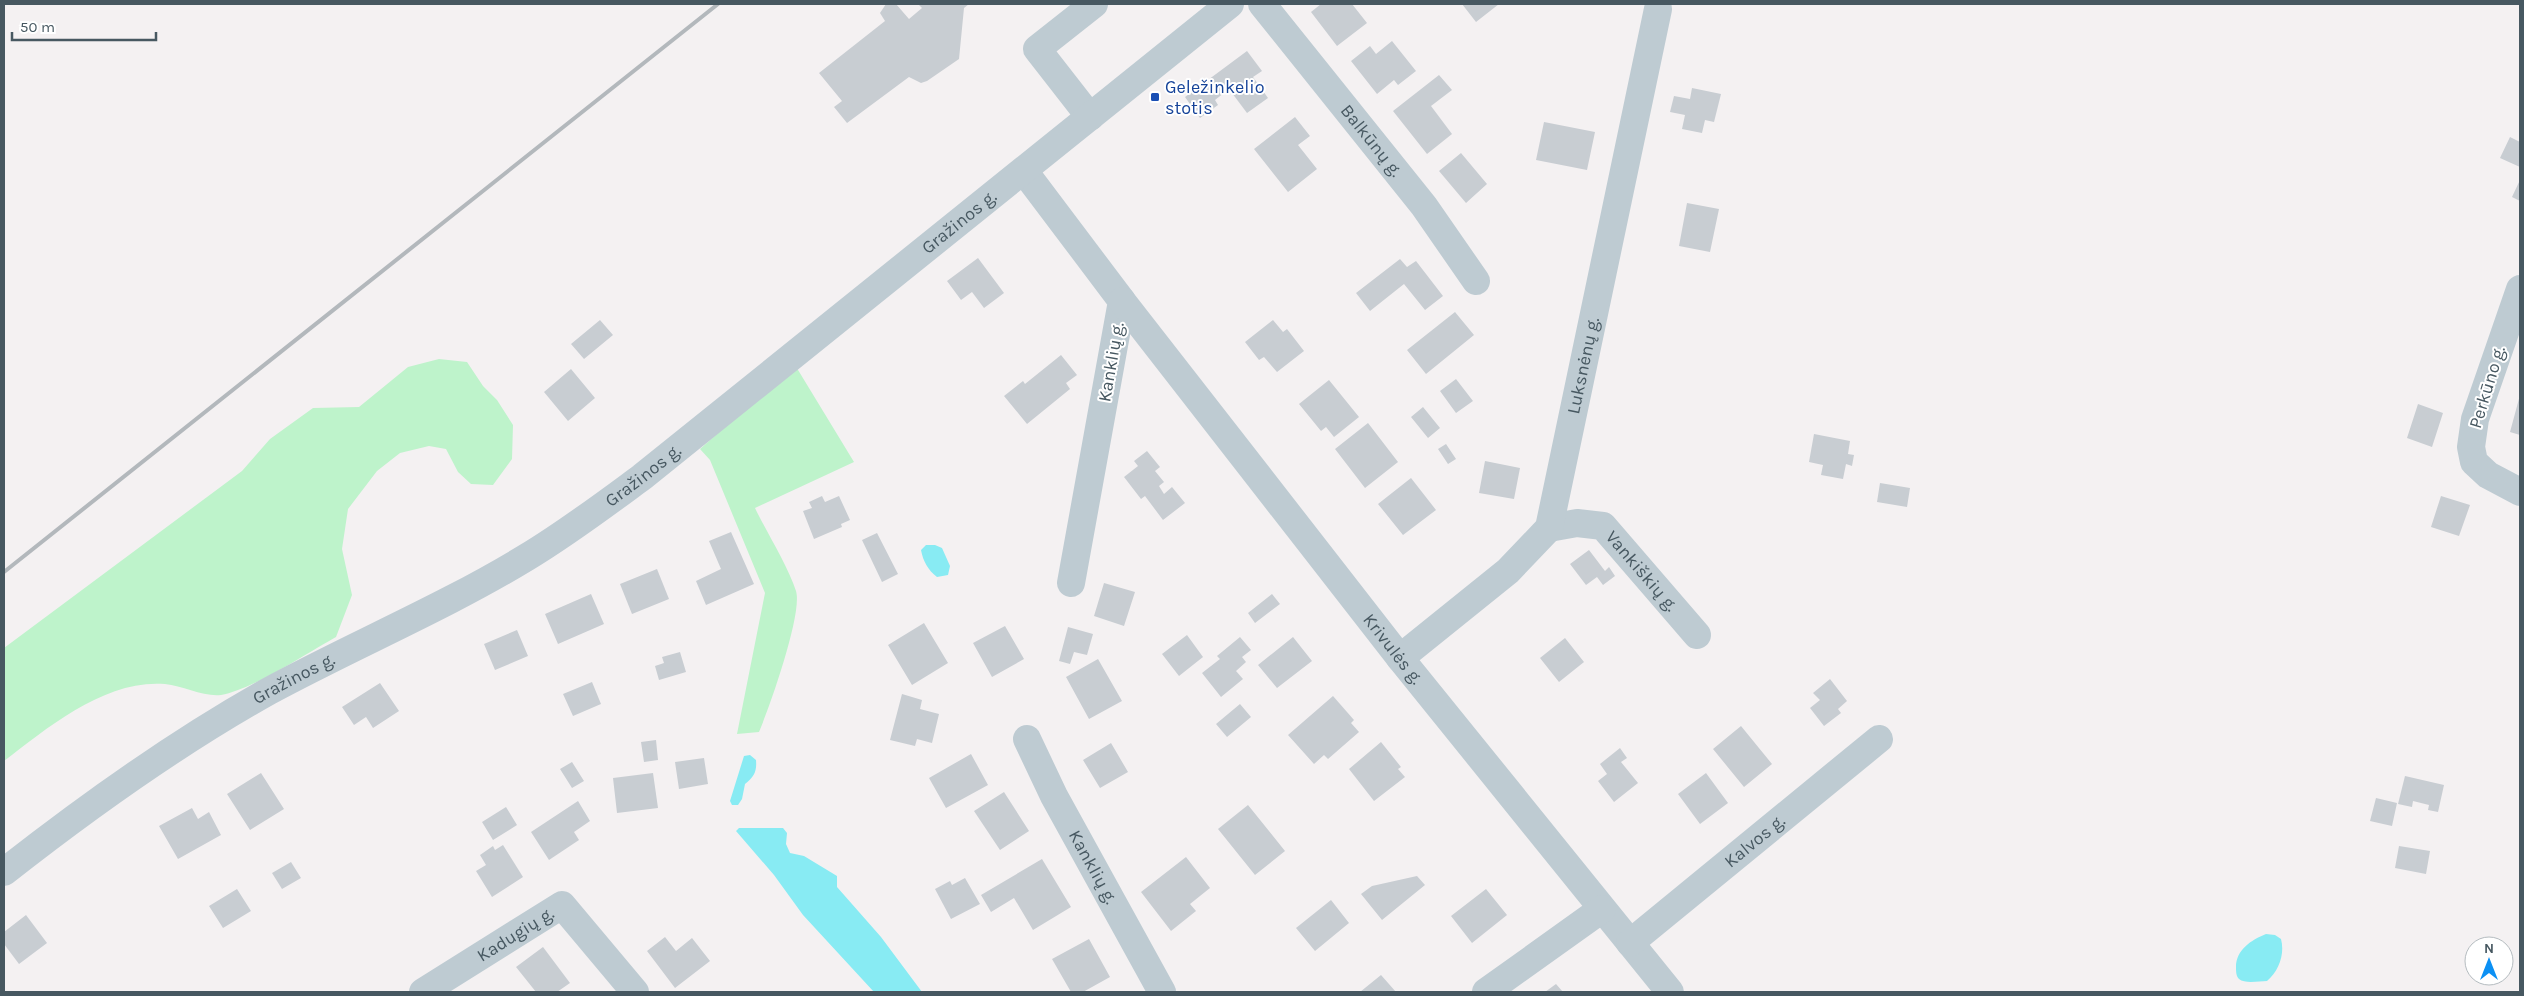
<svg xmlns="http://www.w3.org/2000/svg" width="2524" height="996" viewBox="0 0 2524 996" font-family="Karla,sans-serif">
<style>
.green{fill:#bef3cb}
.water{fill:#88ebf3}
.building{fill:#c8cdd2}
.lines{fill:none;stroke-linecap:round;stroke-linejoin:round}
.minor{stroke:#becbd2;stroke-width:28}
.rail{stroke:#b3b8bc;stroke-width:4}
.transit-dot{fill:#1a4fb4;stroke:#fff;stroke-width:2}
.labels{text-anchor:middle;stroke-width:4;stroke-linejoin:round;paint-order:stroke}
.transit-label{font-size:18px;fill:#164399;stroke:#fff;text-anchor:start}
.street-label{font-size:18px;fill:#475861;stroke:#fff}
</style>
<rect width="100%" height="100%" fill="#f4f1f2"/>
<path class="green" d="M 439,359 L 467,362 L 483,386 L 497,400 L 513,425 L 512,459 L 493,485 L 471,484 L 458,472 L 446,449 L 429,446 L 400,453 L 377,471 L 348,509 L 342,549 L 352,595 L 336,637 C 307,653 252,690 221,695 C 204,697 183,686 165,684 C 106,679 48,727 4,761 L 4,648 L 242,471 L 270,439 L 313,408 L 359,407 L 408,367 Z
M 795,365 L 854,462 L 755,508 C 767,533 788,566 796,591 C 803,613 769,709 759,732 L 737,734 L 765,593 L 710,460 L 700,449 Z"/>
<path class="water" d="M 926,545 L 935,545 L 942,548 L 950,566 L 948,575 L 937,577 C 928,570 923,561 921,550 Z
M 750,755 L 756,760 C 757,772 754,777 745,784 L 742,799 L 738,805 L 732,805 L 730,801 L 744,756 Z
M 739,828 L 783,828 L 787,833 L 786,844 L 790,853 L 804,856 L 837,876 L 837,887 L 881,937 L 922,992 L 874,992 L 803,915 L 774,875 L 736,831 Z
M 2266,934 L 2275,935 L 2281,939 C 2285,954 2279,971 2267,981 C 2259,981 2245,984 2239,979 C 2236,976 2236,971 2236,967 C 2236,950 2251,940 2266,934 Z"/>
<path class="building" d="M 886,4 L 896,4 L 909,19 L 922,8 L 918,4 L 969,4 L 964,8 L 959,59 L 927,81 L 921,83 L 909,77 L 847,123 L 834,107 L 842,101 L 819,73 L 885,21 L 880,13 Z
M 1321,4 L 1352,4 L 1367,23 L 1337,46 L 1311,12 Z
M 1462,4 L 1499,4 L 1476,22 Z
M 1392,41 L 1416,71 L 1398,85 L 1394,80 L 1377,94 L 1351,61 L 1370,46 L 1376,54 Z
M 1247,51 L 1262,71 L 1253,77 L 1268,98 L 1247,113 L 1229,89 L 1215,100 L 1218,105 L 1200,118 L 1185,97 Z
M 1439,75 L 1452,90 L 1431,106 L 1452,134 L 1427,154 L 1393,111 Z
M 1692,88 L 1721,94 L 1714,122 L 1705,120 L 1702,133 L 1682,129 L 1685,115 L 1670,112 L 1674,96 L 1690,99 Z
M 1295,117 L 1310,136 L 1298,145 L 1317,169 L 1288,192 L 1254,149 Z
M 1544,122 L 1595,132 L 1587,170 L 1536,160 Z
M 2510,137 L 2520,142 L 2520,167 L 2500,158 Z
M 1461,153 L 1487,184 L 1466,203 L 1439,171 Z
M 2520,180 L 2520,201 L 2512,197 Z
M 1687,203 L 1719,209 L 1710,252 L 1679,246 Z
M 978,258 L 1004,293 L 984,308 L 972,292 L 961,300 L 947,281 Z
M 1400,259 L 1407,267 L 1416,261 L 1443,296 L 1425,310 L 1404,284 L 1370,311 L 1356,293 Z
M 1455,312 L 1474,335 L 1426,374 L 1407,350 Z
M 600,320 L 613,335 L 584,359 L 571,344 Z
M 1273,320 L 1283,332 L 1287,329 L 1304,351 L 1277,372 L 1264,357 L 1259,360 L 1245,342 Z
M 1061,355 L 1077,375 L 1066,383 L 1070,389 L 1027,424 L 1004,396 L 1023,381 L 1025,384 Z
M 571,369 L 595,398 L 568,421 L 544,392 Z
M 1456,379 L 1473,401 L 1456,413 L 1440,391 Z
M 1329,380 L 1359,417 L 1334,437 L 1326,427 L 1321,431 L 1299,404 Z
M 2520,395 L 2520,435 L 2510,432 Z
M 2418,404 L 2443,413 L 2432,447 L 2407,438 Z
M 1423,407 L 1440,428 L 1428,438 L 1411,417 Z
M 1368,423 L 1398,462 L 1365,488 L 1335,449 Z
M 1814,434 L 1850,441 L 1848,454 L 1854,455 L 1852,466 L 1846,464 L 1843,479 L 1821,475 L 1823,465 L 1809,462 Z
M 1446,444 L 1456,459 L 1448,464 L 1438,449 Z
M 1147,451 L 1160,467 L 1155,471 L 1164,482 L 1159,486 L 1164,494 L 1172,487 L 1185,503 L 1163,520 L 1145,496 L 1141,499 L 1124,477 L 1138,466 L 1134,461 Z
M 1485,461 L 1520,468 L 1514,499 L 1479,493 Z
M 1411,478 L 1436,510 L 1403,535 L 1378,504 Z
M 1880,483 L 1910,488 L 1907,507 L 1877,502 Z
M 822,496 L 825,502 L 839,496 L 850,520 L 841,524 L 842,527 L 814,539 L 803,511 L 812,508 L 809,502 Z
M 2441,496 L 2470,505 L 2459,536 L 2431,527 Z
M 731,532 L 754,584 L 706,605 L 696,581 L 721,569 L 709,541 Z
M 877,533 L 898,574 L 882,582 L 862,540 Z
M 1589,550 L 1605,571 L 1609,567 L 1615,576 L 1603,585 L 1597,577 L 1586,585 L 1570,564 Z
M 657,569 L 669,599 L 632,614 L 620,584 Z
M 1104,583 L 1135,592 L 1124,626 L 1094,616 Z
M 591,594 L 604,624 L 558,644 L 545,614 Z
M 1272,594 L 1280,604 L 1255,623 L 1248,613 Z
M 924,623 L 948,663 L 912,685 L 888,645 Z
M 1005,626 L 1024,659 L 992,677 L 973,643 Z
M 1068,627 L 1093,634 L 1087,655 L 1074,652 L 1070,664 L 1059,661 Z
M 517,630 L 528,656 L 495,670 L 484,644 Z
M 1187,635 L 1203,657 L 1179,676 L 1162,654 Z
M 1240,637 L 1251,650 L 1242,657 L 1246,662 L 1236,671 L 1243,679 L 1221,697 L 1202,673 L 1220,659 L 1217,656 Z
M 1293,637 L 1312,661 L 1277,688 L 1258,665 Z
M 1565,638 L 1584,662 L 1559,682 L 1540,658 Z
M 680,652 L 686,672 L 659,680 L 655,666 L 664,663 L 662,657 Z
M 1098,659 L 1122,701 L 1089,719 L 1066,677 Z
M 1830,679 L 1847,701 L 1838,709 L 1841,713 L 1824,726 L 1810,708 L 1820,700 L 1813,693 Z
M 592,682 L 601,704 L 573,716 L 563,694 Z
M 380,683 L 399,711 L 373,728 L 366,717 L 354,725 L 342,707 Z
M 902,694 L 922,700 L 920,709 L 939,714 L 932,743 L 917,739 L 915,746 L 890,740 Z
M 1333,696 L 1354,720 L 1351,723 L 1359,732 L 1328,759 L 1324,755 L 1314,764 L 1288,735 Z
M 1240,704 L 1251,717 L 1227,737 L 1216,724 Z
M 1741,726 L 1772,764 L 1744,787 L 1713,749 Z
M 656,740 L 658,760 L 644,762 L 641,742 Z
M 1381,742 L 1401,767 L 1398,769 L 1405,777 L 1374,801 L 1349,769 Z
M 1111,743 L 1128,772 L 1100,788 L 1083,760 Z
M 1620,748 L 1627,758 L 1621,762 L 1638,783 L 1614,802 L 1598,781 L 1607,774 L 1600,764 Z
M 971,754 L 988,785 L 946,808 L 929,778 Z
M 704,758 L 708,784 L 679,789 L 675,762 Z
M 572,762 L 584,781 L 572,788 L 560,769 Z
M 261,773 L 284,809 L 250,830 L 227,794 Z
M 653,773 L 658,808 L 617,813 L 613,778 Z
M 1706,773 L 1728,803 L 1700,824 L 1678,794 Z
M 2405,776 L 2444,785 L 2438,812 L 2428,810 L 2429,805 L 2413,801 L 2412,807 L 2398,804 Z
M 1004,792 L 1029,831 L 1000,850 L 974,811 Z
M 2376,798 L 2397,803 L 2392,826 L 2370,821 Z
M 578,801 L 590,821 L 574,832 L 579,840 L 549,860 L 531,832 Z
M 1248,805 L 1285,851 L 1255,875 L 1218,829 Z
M 506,807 L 517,825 L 493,840 L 482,822 Z
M 192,808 L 198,819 L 209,812 L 221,835 L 178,859 L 159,826 Z
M 503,845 L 523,877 L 492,897 L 476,871 L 486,865 L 480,855 L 493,846 L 495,850 Z
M 2399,846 L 2430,851 L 2426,874 L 2395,868 Z
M 1186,857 L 1210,888 L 1190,904 L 1196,911 L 1171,931 L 1141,892 Z
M 1042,859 L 1071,907 L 1033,930 L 1014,898 L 991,912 L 981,895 Z
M 291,862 L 301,878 L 282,889 L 272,873 Z
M 1417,876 L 1425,885 L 1382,920 L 1361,894 L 1372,886 Z
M 965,878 L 980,904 L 951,919 L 935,889 L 950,881 L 952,885 Z
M 237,889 L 251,911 L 223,928 L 209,906 Z
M 1486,889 L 1507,915 L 1472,943 L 1451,916 Z
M 1331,900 L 1349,923 L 1315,951 L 1296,928 Z
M 26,915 L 47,943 L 19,964 L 4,944 L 4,932 Z
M 665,937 L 676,951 L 692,938 L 710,961 L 675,988 L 647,951 Z
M 1089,939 L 1110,977 L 1083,992 L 1071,992 L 1052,959 Z
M 543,947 L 570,983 L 557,992 L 536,992 L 516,967 Z
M 1381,975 L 1396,992 L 1360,992 Z
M 1556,984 L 1563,992 L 1545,992 Z"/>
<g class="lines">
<g class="minor">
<path id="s1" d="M 1262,4 L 1424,206 L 1476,281"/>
<path d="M 1090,117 L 1037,49 L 1094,4"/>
<path d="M 1024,171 L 1122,301 L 1071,583"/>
<path d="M 2520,289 L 2475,419 L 2471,447 L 2474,462 L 2488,475 L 2520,492"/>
<path id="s2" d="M 1122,301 L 1400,658 L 1670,992"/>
<path id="s3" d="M 1549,528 L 1577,523 L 1603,526 L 1697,635"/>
<path id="s4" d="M 1400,658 L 1508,571 L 1549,528 L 1658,9"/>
<path id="s5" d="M 1027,739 L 1054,796 L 1162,992"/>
<path id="s6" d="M 4,872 C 88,806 176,743 269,691 C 354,645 445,607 527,557 C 567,533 604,505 642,477 L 1230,4"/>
<path id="s7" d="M 1630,943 L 1879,739"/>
<path id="s8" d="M 423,992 L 562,905 L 635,992"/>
<path d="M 1486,992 L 1602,909"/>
</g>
<path class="rail" d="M 4,572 L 718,4"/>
</g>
<rect class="transit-dot" x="1150" y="92" width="10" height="10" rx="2.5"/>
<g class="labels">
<g class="transit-label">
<text x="1165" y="93">Geležinkelio<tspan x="1165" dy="21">stotis</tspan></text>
</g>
<g class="street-label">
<text dy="6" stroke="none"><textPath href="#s1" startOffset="175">Balkūnų g.</textPath></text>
<text dy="6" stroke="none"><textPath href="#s6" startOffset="1159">Gražinos g.</textPath></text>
<text transform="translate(1111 362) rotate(-80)" y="6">Kanklių g.</text>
<text dy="6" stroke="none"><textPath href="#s4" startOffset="364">Luksnėnų g.</textPath></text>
<text transform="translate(2487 387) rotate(-73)" y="6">Perkūno g.</text>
<text dy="6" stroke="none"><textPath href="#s6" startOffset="754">Gražinos g.</textPath></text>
<text dy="6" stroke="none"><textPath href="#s3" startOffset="114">Vankiškių g.</textPath></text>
<text dy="6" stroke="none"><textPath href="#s2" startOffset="441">Krivulės g.</textPath></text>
<text dy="6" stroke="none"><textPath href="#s6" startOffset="349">Gražinos g.</textPath></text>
<text dy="6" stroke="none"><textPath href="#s7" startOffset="161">Kalvos g.</textPath></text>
<text dy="6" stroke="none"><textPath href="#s5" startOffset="144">Kanklių g.</textPath></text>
<text dy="6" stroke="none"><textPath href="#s8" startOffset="109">Kadugių g.</textPath></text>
</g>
</g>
<rect width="2524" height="996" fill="none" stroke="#475861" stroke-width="10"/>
<g transform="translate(2489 961)"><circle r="24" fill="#ffffff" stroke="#b5bcc0"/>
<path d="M0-4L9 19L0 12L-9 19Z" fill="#0b90f4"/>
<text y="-8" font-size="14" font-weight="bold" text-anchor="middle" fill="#475861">N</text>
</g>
<path d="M12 32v8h144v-8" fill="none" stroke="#475861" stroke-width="2.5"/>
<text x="20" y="32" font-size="15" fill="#475861" stroke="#ffffff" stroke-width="4" paint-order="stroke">50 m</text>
</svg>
